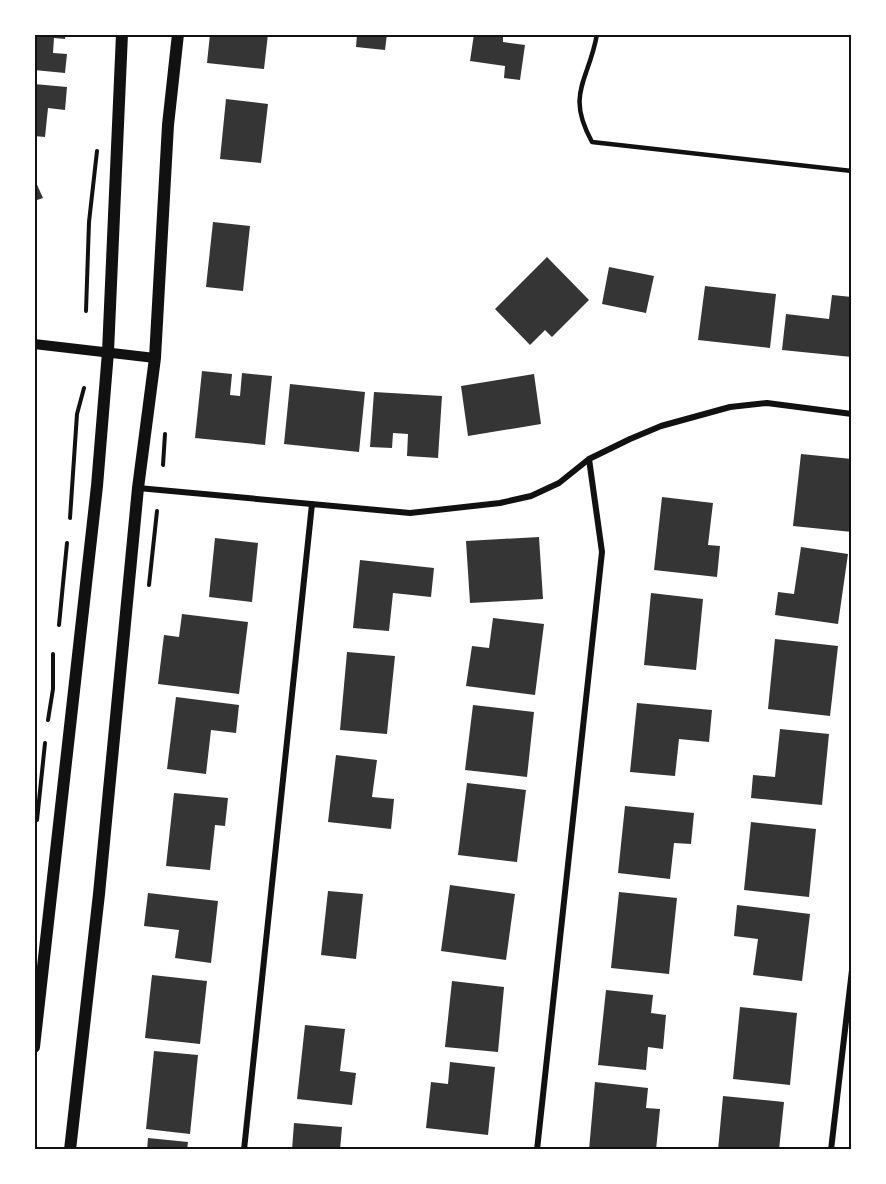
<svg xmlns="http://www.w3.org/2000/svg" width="886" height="1184" viewBox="0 0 886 1184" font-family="Georgia,serif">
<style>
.building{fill:#353535}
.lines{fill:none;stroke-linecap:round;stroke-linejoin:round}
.path{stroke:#111;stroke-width:4}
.service{stroke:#111;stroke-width:4.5}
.minor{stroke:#111;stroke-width:6}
.tertiary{stroke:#111;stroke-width:10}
.secondary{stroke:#111;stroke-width:12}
.neatline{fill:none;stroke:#111;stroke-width:2}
</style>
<rect width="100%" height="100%" fill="#fff"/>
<path class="building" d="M 34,34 L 66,34 L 65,39 L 54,38 L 53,53 L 67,54 L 65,73 L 34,70 Z
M 210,34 L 268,34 L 264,69 L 207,63 Z
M 357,34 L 387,34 L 385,50 L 356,47 Z
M 474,34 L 503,34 L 503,42 L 525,45 L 520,80 L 504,78 L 505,66 L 470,61 Z
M 34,84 L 67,87 L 65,110 L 48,108 L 45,137 L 34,136 Z
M 226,99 L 268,104 L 261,163 L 220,159 Z
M 34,178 L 43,198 L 34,201 Z
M 213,222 L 250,226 L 243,291 L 206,287 Z
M 547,257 L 589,300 L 552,337 L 545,330 L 530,345 L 495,309 Z
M 609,267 L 654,276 L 646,313 L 602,304 Z
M 705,286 L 776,294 L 770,348 L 698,340 Z
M 832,295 L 852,297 L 852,357 L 782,350 L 786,314 L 829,319 Z
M 202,371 L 232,374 L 230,395 L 240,396 L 242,373 L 272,376 L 265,445 L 195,438 Z
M 534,374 L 541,424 L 468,436 L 461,386 Z
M 290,384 L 365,392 L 359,452 L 284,444 Z
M 374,392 L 442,396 L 438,458 L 407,456 L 408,434 L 393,433 L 392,448 L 370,447 Z
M 801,454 L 852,459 L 852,532 L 793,526 Z
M 662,497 L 713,503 L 708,545 L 720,546 L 717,577 L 654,570 Z
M 539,537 L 543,599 L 470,603 L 466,541 Z
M 215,538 L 258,543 L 252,602 L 209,597 Z
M 801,547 L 848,554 L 838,624 L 775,615 L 778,592 L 794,594 Z
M 360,560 L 434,568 L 431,597 L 393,593 L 389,631 L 353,628 Z
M 651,593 L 703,599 L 696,670 L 644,665 Z
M 182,614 L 248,622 L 239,694 L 158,684 L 164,635 L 179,637 Z
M 493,618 L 544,624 L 535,695 L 466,686 L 472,646 L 489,648 Z
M 775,639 L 838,646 L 830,716 L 768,709 Z
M 347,652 L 395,656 L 387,734 L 340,730 Z
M 176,697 L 239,705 L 236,733 L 211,730 L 206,774 L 167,769 Z
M 637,703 L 712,710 L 709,742 L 679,739 L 675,776 L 630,772 Z
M 473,705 L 534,712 L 527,777 L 465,770 Z
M 780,729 L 829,734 L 822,805 L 751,798 L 753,775 L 775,777 Z
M 336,755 L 377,760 L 372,797 L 394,799 L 391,829 L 328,822 Z
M 467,783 L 526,790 L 517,862 L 458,855 Z
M 174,793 L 228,798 L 225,826 L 215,825 L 210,870 L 166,866 Z
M 625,806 L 694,813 L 691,844 L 674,843 L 670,879 L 618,873 Z
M 751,822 L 816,829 L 809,897 L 744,890 Z
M 450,885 L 515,894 L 506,960 L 441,951 Z
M 328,891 L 363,894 L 356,959 L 321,955 Z
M 619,892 L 677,898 L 669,974 L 611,968 Z
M 148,893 L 218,901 L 211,963 L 175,958 L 179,930 L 144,926 Z
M 737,905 L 810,914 L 802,981 L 753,975 L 758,939 L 734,936 Z
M 152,975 L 207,981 L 200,1044 L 145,1038 Z
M 452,981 L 504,987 L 498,1052 L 445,1047 Z
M 606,990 L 653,995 L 651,1013 L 666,1015 L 663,1049 L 648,1047 L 646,1070 L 598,1065 Z
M 740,1007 L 797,1013 L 790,1085 L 733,1079 Z
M 305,1025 L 345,1029 L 340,1071 L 356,1073 L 352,1105 L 297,1099 Z
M 154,1051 L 198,1055 L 190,1134 L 146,1129 Z
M 450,1062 L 495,1067 L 488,1135 L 426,1128 L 431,1082 L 448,1084 Z
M 595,1082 L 648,1088 L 646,1108 L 660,1109 L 656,1150 L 589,1150 Z
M 723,1096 L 784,1102 L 779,1150 L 718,1150 Z
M 294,1123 L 342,1127 L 340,1150 L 292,1150 Z
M 148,1138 L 188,1142 L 187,1150 L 147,1150 Z"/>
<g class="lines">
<path class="path" d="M 86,311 L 89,222 L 97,151
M 163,465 L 165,434
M 70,518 L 77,414 L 84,388
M 149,585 L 157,511
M 59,625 L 67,543
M 48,720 L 53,689 L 53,654
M 37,820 L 45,743
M 34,841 L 35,840"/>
<path class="service" d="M 597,34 C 589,81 565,93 592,142 L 852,171"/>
<path class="minor" d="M 138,488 L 410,513 L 500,503 L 531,496 L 559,483 L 589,459 L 630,439 L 661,426 L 730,407 L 767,403 L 852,414
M 244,1150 L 312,504
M 537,1150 L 602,552 L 589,459
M 831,1150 L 852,970"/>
<path class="tertiary" d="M 34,344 L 155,358"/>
<path class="secondary" d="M 34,1047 L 97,486 L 108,352 L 122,34
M 70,1150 L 99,894 L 138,488 L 155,358 L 168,125 L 178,34"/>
</g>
<rect width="886" height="1184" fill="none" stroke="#ffffff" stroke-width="72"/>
<rect x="36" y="36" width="814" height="1112" class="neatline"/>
</svg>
